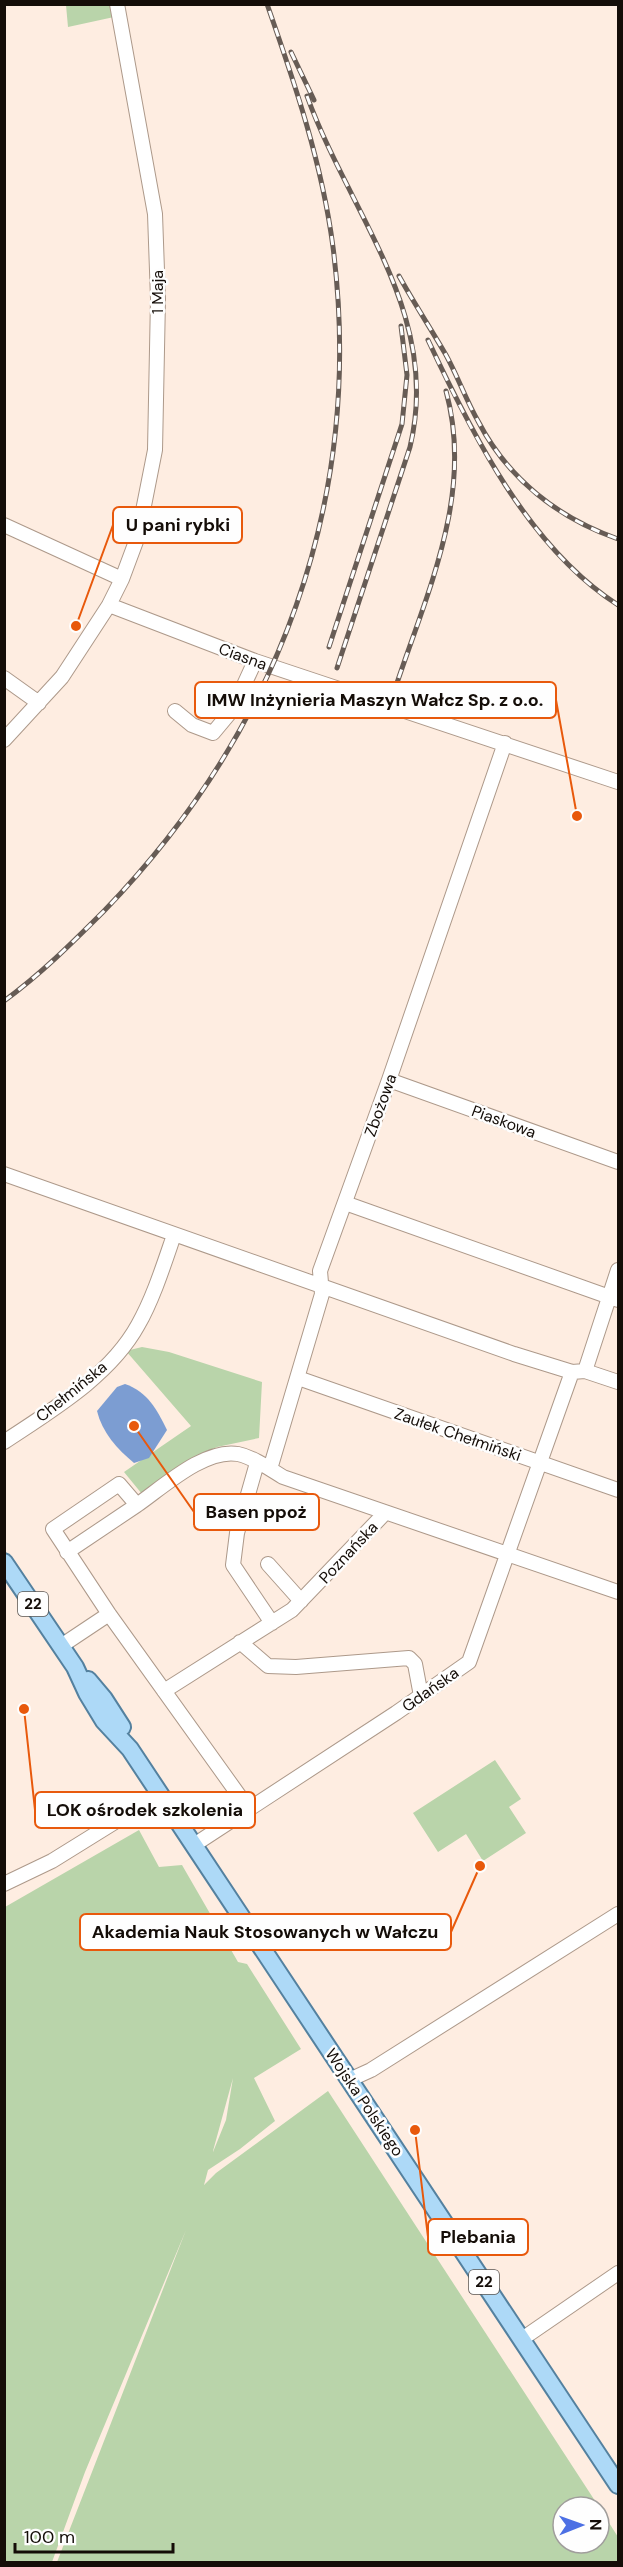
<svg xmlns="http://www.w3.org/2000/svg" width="623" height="2567" viewBox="0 0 623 2567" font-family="'DM Sans',sans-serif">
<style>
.green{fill:#b9d4aa;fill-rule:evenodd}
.water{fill:#7c9dd2}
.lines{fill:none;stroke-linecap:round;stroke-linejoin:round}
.minor-casing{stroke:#ad998a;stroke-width:16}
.major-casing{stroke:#54819f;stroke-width:20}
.minor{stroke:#fff;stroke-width:14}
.major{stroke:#add9f7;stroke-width:16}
.rail-casing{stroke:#675c55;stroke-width:5}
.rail{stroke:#fefefe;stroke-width:3;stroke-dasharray:9;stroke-linecap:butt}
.labels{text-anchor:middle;stroke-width:5;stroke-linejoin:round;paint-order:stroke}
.shield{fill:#fefefe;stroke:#5a5552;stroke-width:1.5}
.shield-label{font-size:15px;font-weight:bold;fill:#140d08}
.street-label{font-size:16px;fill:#140d08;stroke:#fefefe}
.leader{fill:none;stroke:#e8590c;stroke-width:2}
.callout-dot{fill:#e8590c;stroke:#fefefe;stroke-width:2}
.callout{fill:#fefefe;stroke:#e8590c;stroke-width:2}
.callout-label{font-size:18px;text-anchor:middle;font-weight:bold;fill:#140d08}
</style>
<rect width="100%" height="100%" fill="#feede1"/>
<path class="green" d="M 66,5 L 112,5 L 114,17 L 68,27 Z
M 142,1347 L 169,1352 L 262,1382 L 259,1438 L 217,1447 L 202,1454 L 142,1494 L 124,1472 L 191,1426 L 126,1351 Z
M 495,1760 L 521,1799 L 509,1807 L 526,1833 L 483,1861 L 466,1834 L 438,1852 L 413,1813 Z
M 139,1830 L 159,1867 L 182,1865 L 238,1962 L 247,1964 L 301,2049 L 254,2078 L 275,2121 L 240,2149 L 208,2170 L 204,2185 L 216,2173 L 328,2091 L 599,2507 L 563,2507 L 563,2543 L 599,2543 L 599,2507 L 618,2537 L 618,2562 L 57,2562 L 186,2230 L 85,2472 L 52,2562 L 5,2562 L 5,1907 ZM 233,2078 L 226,2120 L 213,2152 L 213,2151 Z"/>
<path class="water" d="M 125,1384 C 148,1392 157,1410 167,1430 L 149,1458 L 134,1463 C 117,1449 102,1432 97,1411 L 117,1387 Z"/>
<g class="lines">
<defs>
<path id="minor" d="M 4,525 L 122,579
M 109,605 L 255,661 L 618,782
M 4,678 L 39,703
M 175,711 L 192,725 L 213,733 L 233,709 L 255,661
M 4,740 L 62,677 L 109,605 L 122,579 L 138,536 L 155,450 L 158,299 L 155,214 L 117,4
M 389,1080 L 618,1162
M 4,1174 L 514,1354 L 572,1372 L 585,1371 L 618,1382
M 345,1203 L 618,1300
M 585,1371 L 618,1270
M 298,1378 L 618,1490
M 4,1442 C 52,1410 110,1376 138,1325 C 153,1299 164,1264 174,1235
M 257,1463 L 237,1533 L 233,1565 L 272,1623
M 270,1469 L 322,1294 L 320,1271 L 389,1080 L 505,743
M 67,1552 L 137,1505
M 268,1564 L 301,1601
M 240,1642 L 268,1666 L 296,1667 L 409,1658 L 415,1664 L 421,1696
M 61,1646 L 109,1614
M 164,1691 L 292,1610 L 385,1513
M 248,1808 L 109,1614 L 53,1529 L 119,1484 L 137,1505 C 163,1487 205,1448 238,1454 C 253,1457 270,1469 283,1477 L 618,1592
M 194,1845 L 396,1713 L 469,1662 L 572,1372
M 4,1884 L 52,1861 L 160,1794
M 349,2080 L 371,2070 L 618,1914
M 522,2339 L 618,2273"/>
<path id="major" d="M 4,1562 L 75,1667 L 87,1693 L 104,1721 L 130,1749 L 618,2485
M 88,1680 L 104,1699 L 122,1727"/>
</defs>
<use href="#minor" class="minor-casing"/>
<use href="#major" class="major-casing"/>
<use href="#minor" class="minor"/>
<use href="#major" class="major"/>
<defs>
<path id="rail" d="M 291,52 L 314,100
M 307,96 C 350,215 442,314 410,447 L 337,668
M 399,276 C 414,303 431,329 446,355 C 458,377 466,400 478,421 C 508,479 558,518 618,539
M 428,340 C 472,434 529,548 618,605
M 329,647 L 402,424 L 407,375 L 401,326
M 393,695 C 425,596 475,496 446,391
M 4,1001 C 41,974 72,943 104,911 C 279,730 365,499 333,247 C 322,163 295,84 267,4"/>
</defs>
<use href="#rail" class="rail-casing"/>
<use href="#rail" class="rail"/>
</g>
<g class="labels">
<g class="shield">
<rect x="18" y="1592" width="30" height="24" rx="4.5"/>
<rect x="469" y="2270" width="30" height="24" rx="4.5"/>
</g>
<g class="shield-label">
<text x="33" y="1609">22</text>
<text x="484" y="2287">22</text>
</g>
<g class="street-label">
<text transform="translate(157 292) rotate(-90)" y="6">1 Maja</text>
<text transform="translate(243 656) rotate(20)" y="6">Ciasna</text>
<text transform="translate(380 1105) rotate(-70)" y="6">Zbożowa</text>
<text transform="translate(504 1121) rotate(20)" y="6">Piaskowa</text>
<text transform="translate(71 1391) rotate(-39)" y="6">Chełmińska</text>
<text transform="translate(458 1434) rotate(19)" y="6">Zaułek Chełmiński</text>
<text transform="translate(348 1552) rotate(-47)" y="6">Poznańska</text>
<text transform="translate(430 1689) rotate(-35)" y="6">Gdańska</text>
<text transform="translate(365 2102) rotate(56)" y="6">Wojska Polskiego</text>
</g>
</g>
<path class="leader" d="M76 626L113 525M577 816L556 700M134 1426L194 1512M24 1709L35 1810M480 1866L451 1932M415 2130L428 2237"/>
<g class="callout-dot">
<circle cx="76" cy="626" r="6"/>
<circle cx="577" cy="816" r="6"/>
<circle cx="134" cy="1426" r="6"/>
<circle cx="24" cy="1709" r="6"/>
<circle cx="480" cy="1866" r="6"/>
<circle cx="415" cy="2130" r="6"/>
</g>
<g class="callout">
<rect x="113" y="507" width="129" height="36" rx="6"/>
<rect x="195" y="682" width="361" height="36" rx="6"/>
<rect x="194" y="1494" width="125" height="36" rx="6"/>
<rect x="35" y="1792" width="220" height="36" rx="6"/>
<rect x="80" y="1914" width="371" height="36" rx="6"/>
<rect x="428" y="2219" width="100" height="36" rx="6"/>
</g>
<g class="callout-label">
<text x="178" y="531">U pani rybki</text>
<text x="375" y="706">IMW Inżynieria Maszyn Wałcz Sp. z o.o.</text>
<text x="256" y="1518">Basen ppoż</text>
<text x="145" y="1816">LOK ośrodek szkolenia</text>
<text x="265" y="1938">Akademia Nauk Stosowanych w Wałczu</text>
<text x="478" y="2243">Plebania</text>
</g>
<rect width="623" height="2567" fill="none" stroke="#140d08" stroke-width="12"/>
<g transform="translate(581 2525) rotate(89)"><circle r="28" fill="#fefefe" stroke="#a09e9c" stroke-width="1.5"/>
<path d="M0-4.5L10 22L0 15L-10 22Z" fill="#4d70e4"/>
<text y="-9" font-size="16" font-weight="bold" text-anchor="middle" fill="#140d08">N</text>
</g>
<path d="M15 2543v9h158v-9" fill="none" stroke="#140d08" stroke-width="3"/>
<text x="24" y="2543" font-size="18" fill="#140d08" stroke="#fefefe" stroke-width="4.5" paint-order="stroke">100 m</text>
</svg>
